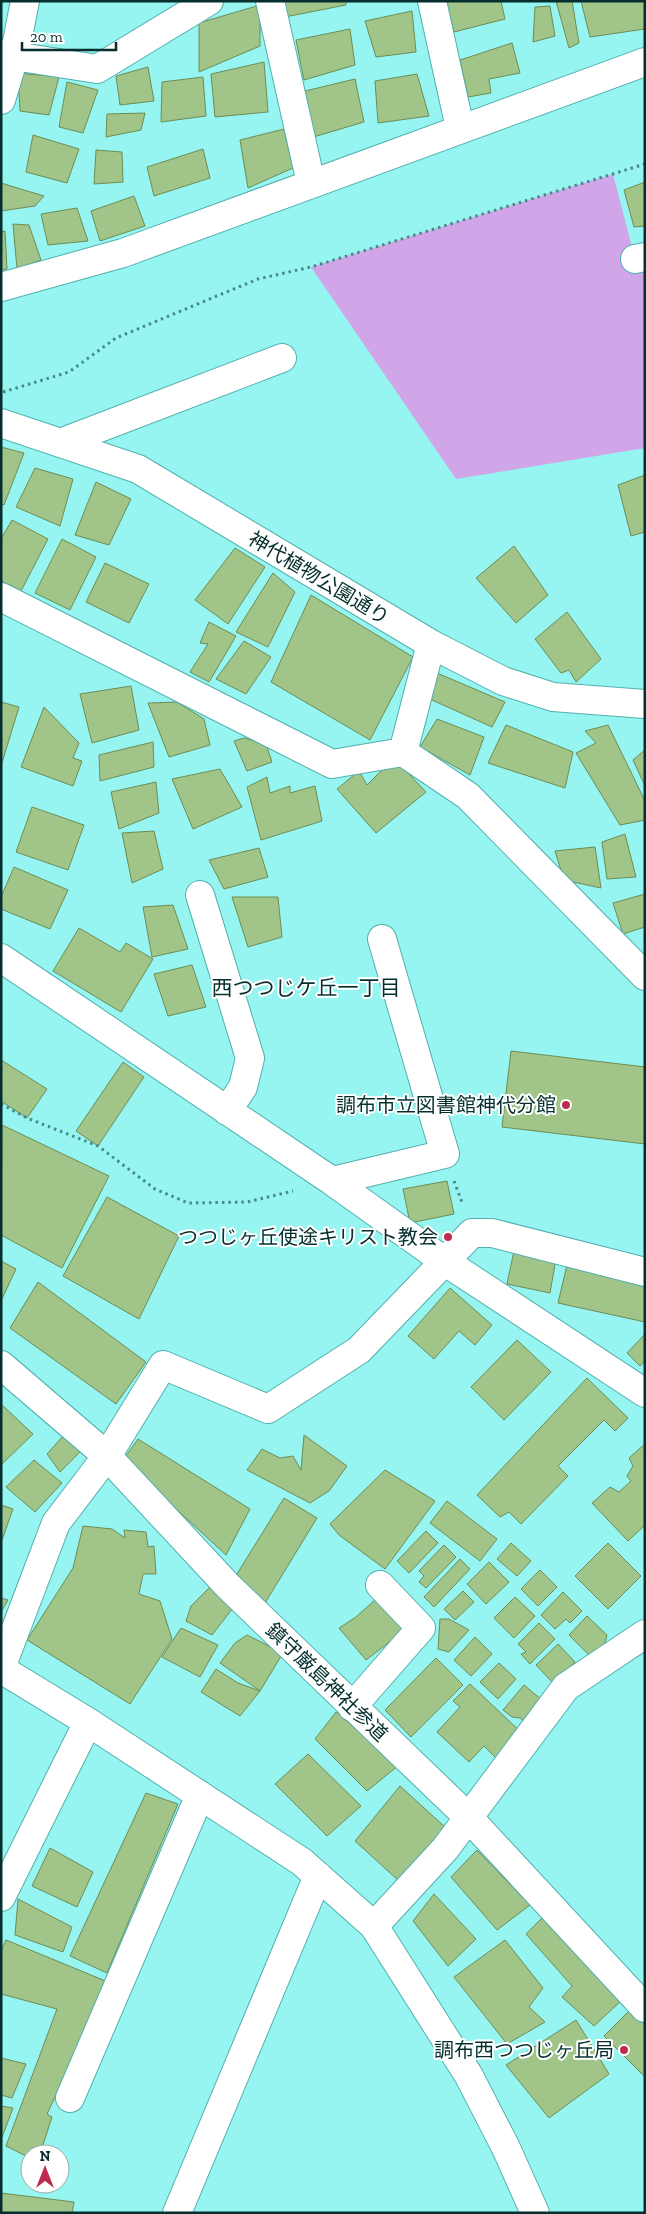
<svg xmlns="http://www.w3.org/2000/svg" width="646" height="2214" viewBox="0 0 646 2214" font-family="'Zilla Slab','Noto Sans JP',serif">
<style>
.green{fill:#d1a6e9}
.building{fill:#a1c488;stroke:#6c8d54}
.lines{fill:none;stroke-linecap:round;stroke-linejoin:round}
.minor-casing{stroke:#52b0ae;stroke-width:30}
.path{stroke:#478a88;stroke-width:3;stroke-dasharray:2.5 4;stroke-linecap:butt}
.minor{stroke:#fff;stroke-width:28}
.poi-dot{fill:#bd2c4e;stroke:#fff;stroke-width:2}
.labels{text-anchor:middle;stroke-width:4;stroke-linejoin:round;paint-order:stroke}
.street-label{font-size:20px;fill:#042f2e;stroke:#fff}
.poi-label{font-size:20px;fill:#042f2e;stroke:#fff;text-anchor:end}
.neighbourhood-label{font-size:21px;fill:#042f2e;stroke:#fff}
</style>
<rect width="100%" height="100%" fill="#96f4f1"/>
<path class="green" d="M 613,174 L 635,259 L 645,257 L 645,448 L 456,479 L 311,267 Z"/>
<path class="building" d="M 283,1 L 346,1 L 346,5 L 285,17 Z
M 446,1 L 501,1 L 505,19 L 454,32 Z
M 556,1 L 572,1 L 579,43 L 569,48 Z
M 581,1 L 645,1 L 645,29 L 590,37 Z
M 260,5 L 260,46 L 199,72 L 199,23 Z
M 550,6 L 555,36 L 533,42 L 535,7 Z
M 412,11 L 416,52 L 376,57 L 365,21 Z
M 350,29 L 355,65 L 304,80 L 296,40 Z
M 512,43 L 520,73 L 489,79 L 491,93 L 468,97 L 460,60 Z
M 264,62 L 268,112 L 215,117 L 211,74 Z
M 148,67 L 154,101 L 120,105 L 116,76 Z
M 18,73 L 59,77 L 49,115 L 20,111 Z
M 417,74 L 429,116 L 378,123 L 375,81 Z
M 203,77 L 206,116 L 161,122 L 162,82 Z
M 355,79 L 364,122 L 310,138 L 301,92 Z
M 67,82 L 98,90 L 83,133 L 59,127 Z
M 145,113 L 141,130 L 106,137 L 107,114 Z
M 284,129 L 293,168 L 248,188 L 240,140 Z
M 33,135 L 79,149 L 67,183 L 26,172 Z
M 203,149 L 210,178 L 154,196 L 147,167 Z
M 96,150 L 122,152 L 123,182 L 94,184 Z
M 645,182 L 645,226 L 634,227 L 624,190 Z
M 1,183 L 44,196 L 35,206 L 1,211 Z
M 134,196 L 145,226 L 100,241 L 91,211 Z
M 77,208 L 88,241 L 48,245 L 41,214 Z
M 13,224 L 29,225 L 41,260 L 17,269 Z
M 5,231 L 7,269 L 1,270 L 1,232 Z
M 1,447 L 24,453 L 4,505 L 1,504 Z
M 35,468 L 73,479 L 60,526 L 16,507 Z
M 645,475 L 645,532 L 631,536 L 618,485 Z
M 96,482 L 131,499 L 109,545 L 75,535 Z
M 12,520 L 48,539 L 21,591 L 1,581 L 1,539 Z
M 62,539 L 96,557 L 70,610 L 35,593 Z
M 514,546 L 548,595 L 516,623 L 476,578 Z
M 235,548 L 265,567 L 228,624 L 195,600 Z
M 105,563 L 149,584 L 129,623 L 86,602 Z
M 273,573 L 295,592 L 268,647 L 236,632 Z
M 311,595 L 413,657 L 370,740 L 271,682 Z
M 567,612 L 601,659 L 576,682 L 569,670 L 561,673 L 535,639 Z
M 209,622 L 236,636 L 209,682 L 190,672 L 208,644 L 200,643 Z
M 244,641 L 271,657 L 246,694 L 216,679 Z
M 430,670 L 505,702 L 492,727 L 423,696 Z
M 131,686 L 139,730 L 92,743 L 80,694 Z
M 1,702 L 19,707 L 1,766 Z
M 177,702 L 204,719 L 210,745 L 169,757 L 148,703 Z
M 44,707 L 79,743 L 73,758 L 82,761 L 73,786 L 21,767 Z
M 437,719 L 484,737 L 470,775 L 420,747 Z
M 506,725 L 573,752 L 565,788 L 488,763 Z
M 608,725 L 645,801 L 645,820 L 620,825 L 576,753 L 596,743 L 585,731 Z
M 244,738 L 266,744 L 272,762 L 247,771 L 234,741 Z
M 153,742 L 154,767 L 100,781 L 99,755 Z
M 645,750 L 645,786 L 633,760 Z
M 394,758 L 426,792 L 376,833 L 337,789 L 359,771 L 367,785 Z
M 220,769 L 242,807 L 193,829 L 172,779 Z
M 267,777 L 270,793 L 290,786 L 290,793 L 315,786 L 322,821 L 261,840 L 247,787 Z
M 156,782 L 159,813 L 119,829 L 111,792 Z
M 32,807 L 84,825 L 68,870 L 16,852 Z
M 154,831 L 163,869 L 132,883 L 122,833 Z
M 625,834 L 636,877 L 607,879 L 602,842 Z
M 595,847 L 601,888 L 564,880 L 555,851 Z
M 259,848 L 268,877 L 224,889 L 209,860 Z
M 14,867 L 68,890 L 50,929 L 1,909 L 1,897 Z
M 645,894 L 645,927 L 623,934 L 613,903 Z
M 232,897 L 278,897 L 282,937 L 248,947 Z
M 173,905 L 188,949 L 152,957 L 143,907 Z
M 79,928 L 120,952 L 126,943 L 153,959 L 121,1012 L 53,971 Z
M 192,965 L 206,1007 L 168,1016 L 154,974 Z
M 511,1051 L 645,1067 L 645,1144 L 502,1127 Z
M 1,1060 L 47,1089 L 27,1118 L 1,1101 Z
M 123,1062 L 144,1077 L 98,1146 L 76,1131 Z
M 2,1125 L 109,1176 L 62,1268 L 1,1235 Z
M 447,1181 L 454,1214 L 410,1223 L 403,1189 Z
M 107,1197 L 179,1236 L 139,1319 L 63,1276 Z
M 514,1251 L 556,1259 L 550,1293 L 507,1284 Z
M 1,1261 L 16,1269 L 1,1301 Z
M 567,1265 L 645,1282 L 645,1322 L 558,1303 Z
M 38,1282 L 146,1362 L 116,1404 L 10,1328 Z
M 450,1288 L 492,1325 L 475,1345 L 459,1331 L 434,1359 L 408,1336 Z
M 645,1334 L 645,1361 L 640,1366 L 627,1353 Z
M 517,1340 L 551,1372 L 504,1420 L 471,1387 Z
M 587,1378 L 628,1418 L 615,1431 L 604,1420 L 558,1466 L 568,1476 L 521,1524 L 509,1512 L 500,1517 L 477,1495 Z
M 1,1404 L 33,1434 L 1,1465 Z
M 64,1435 L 81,1451 L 60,1472 L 47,1454 Z
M 304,1435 L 347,1466 L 329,1491 L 310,1503 L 247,1470 L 262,1449 L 280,1458 L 293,1456 L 301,1470 Z
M 138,1439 L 250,1509 L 226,1555 L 123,1460 Z
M 645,1444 L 645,1525 L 628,1541 L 592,1503 L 610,1487 L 619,1492 L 631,1481 L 627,1476 L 633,1466 L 629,1458 Z
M 34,1460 L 62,1483 L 35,1512 L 6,1487 Z
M 385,1470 L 435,1501 L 385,1569 L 339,1535 L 330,1524 Z
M 284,1498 L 317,1518 L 265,1603 L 232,1582 Z
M 447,1501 L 497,1539 L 480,1561 L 430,1523 Z
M 1,1505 L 13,1509 L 1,1543 Z
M 83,1526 L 112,1529 L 125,1538 L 124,1530 L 146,1532 L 148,1547 L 154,1546 L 156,1574 L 143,1574 L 139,1594 L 160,1601 L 172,1639 L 130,1704 L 27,1640 L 73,1568 Z
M 426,1531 L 438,1543 L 409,1573 L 397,1561 Z
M 511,1543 L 531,1561 L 517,1576 L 497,1559 Z
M 608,1543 L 641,1576 L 608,1609 L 575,1576 Z
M 444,1545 L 456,1557 L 426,1588 L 419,1582 L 424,1576 L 419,1571 Z
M 460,1559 L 470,1569 L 434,1607 L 424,1597 Z
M 489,1562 L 509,1582 L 486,1604 L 467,1584 Z
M 540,1570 L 557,1587 L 538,1606 L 521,1589 Z
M 210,1587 L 236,1604 L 212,1635 L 186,1621 L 191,1606 Z
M 463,1591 L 474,1602 L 455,1620 L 444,1609 Z
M 563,1592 L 582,1611 L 570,1623 L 566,1619 L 555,1629 L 541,1615 Z
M 515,1597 L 535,1616 L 514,1638 L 494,1618 Z
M 1,1598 L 8,1600 L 1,1612 Z
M 375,1600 L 405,1630 L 366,1660 L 339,1628 L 356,1617 Z
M 587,1616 L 607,1635 L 605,1643 L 591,1657 L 569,1635 Z
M 440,1619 L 449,1619 L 469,1630 L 449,1652 L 438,1649 Z
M 539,1623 L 555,1639 L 530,1664 L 521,1654 L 526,1652 L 518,1644 Z
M 181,1628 L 218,1645 L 200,1677 L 162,1657 Z
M 247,1635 L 283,1653 L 260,1691 L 220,1663 L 235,1643 Z
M 475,1637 L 492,1654 L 471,1676 L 454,1660 Z
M 558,1644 L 575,1662 L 553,1683 L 536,1665 Z
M 436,1658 L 463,1685 L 411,1737 L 385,1710 Z
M 499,1663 L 516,1679 L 498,1699 L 480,1682 Z
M 216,1669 L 238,1683 L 260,1691 L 240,1716 L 201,1692 Z
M 470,1684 L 524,1735 L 499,1761 L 484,1746 L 469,1762 L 437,1732 L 460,1707 L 453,1701 Z
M 524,1685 L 542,1700 L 524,1723 L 521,1718 L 512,1717 L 503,1710 Z
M 336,1712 L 399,1765 L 367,1791 L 315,1739 Z
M 308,1754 L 361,1806 L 327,1836 L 275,1784 Z
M 400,1786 L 446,1828 L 399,1881 L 355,1841 Z
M 146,1793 L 178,1804 L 107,1973 L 70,1956 Z
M 50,1848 L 93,1872 L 77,1907 L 32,1886 Z
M 477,1850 L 530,1905 L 497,1930 L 451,1877 Z
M 434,1894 L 476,1939 L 448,1966 L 413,1921 Z
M 18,1899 L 72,1927 L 63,1952 L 15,1935 Z
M 545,1915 L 622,2000 L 594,2026 L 562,1997 L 572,1986 L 526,1934 Z
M 6,1940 L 108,1982 L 104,1994 L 47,2114 L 52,2117 L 40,2154 L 30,2154 L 30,2158 L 6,2146 L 57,2009 L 1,1994 L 1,1951 Z
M 505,1940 L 543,1988 L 529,2007 L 545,2022 L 507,2044 L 454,1977 Z
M 630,2010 L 645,2025 L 645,2077 L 604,2036 Z
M 576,2020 L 609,2074 L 549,2118 L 506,2065 Z
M 1,2058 L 26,2064 L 12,2098 L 1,2095 Z
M 1,2106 L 13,2108 L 1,2140 Z
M 1,2193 L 74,2202 L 72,2213 L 1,2213 Z"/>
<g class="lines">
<defs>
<path id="minor" d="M 270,1 L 311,183
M 432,1 L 460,128
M 1,54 L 97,69 L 209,1
M 1,100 L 14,57 L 25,1
M 635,259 L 645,257
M 1,287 L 123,253 L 645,62
M 1,423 L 138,469 L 431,644 L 503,681 L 553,697 L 645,704
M 60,443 L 282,358
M 1,597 L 332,764 L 403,752 L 431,644
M 403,752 L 468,796 L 645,976
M 200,895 L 250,1058 L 243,1087 L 227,1111
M 1,958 L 332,1181 L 444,1261 L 645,1393
M 332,1181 L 445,1154 L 382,939
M 1,1365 L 107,1456 L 228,1586 L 469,1818 L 645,2008
M 1,1668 L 56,1523 L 107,1456 L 163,1365 L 268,1409 L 359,1350 L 472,1233 L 492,1233 L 645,1272
M 1,1669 L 88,1722 L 302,1862 L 374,1926 L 469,2076 L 506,2148 L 535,2213
M 352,1707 L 421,1628 L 380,1585
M 1,1897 L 88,1722
M 374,1926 L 445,1849 L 566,1687 L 645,1634
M 70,2098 L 200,1795
M 177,2213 L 318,1876"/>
</defs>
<use href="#minor" class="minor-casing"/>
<path class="path" d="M 3,392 L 69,372 L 116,338 L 258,279 L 311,267 L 645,164
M 1,1104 L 27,1118 L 98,1146 L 155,1189 L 188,1203 L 247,1202 L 293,1191
M 454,1181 L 463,1205"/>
<use href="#minor" class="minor"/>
</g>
<g class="poi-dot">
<circle cx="566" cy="1105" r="5"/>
<circle cx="448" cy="1237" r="5"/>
<circle cx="624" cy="2050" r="5"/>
</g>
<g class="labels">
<g class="street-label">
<text transform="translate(319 578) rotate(31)" y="7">神代植物公園通り</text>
<text transform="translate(327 1682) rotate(44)" y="7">鎮守厳島神社参道</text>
</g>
<g class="poi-label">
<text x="556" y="1112">調布市立図書館神代分館</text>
<text x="438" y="1244">つつじヶ丘使途キリスト教会</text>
<text x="614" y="2057">調布西つつじヶ丘局</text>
</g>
<g class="neighbourhood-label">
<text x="306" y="995">西つつじケ丘一丁目</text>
</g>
</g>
<rect width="646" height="2214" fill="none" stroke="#042f2e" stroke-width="5"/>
<g transform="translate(45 2169)"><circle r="24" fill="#ffffff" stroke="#9bacab"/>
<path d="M0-4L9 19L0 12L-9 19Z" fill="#bd2c4e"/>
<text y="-8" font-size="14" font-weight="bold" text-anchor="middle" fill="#042f2e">N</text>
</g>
<path d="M22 42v8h94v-8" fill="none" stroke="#042f2e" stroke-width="2.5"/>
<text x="30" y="42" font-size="15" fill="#042f2e" stroke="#ffffff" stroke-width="4" paint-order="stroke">20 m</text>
</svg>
